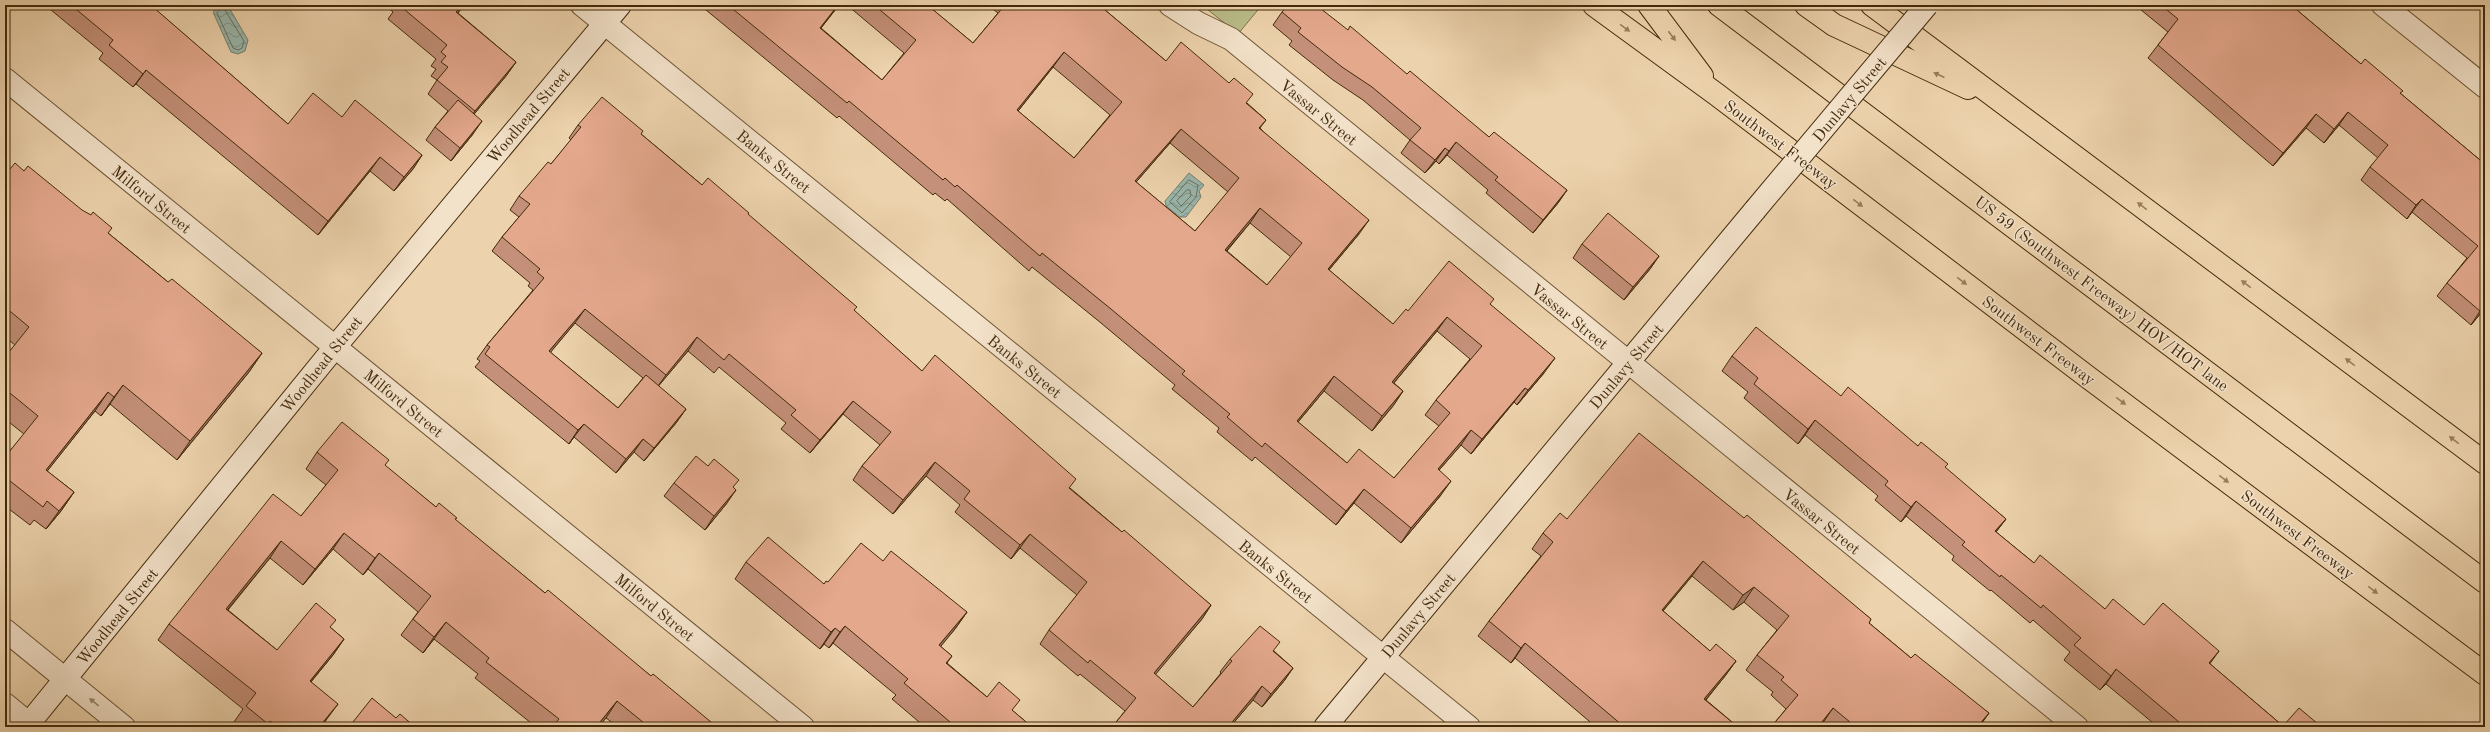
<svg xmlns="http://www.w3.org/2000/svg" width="2490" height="732" viewBox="0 0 2490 732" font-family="'Old Standard TT',serif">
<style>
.park{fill:#b9bc89;stroke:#7e734a}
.water{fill:url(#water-waves);stroke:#777f6c}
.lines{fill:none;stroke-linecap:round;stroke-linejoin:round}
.shore{stroke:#6e705c;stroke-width:1}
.street-casing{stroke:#6e5434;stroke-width:24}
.secondary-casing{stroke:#432a0b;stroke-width:24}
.highway-casing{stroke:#432a0b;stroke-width:24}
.street{stroke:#f3e2ca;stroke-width:22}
.secondary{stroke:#f3e2ca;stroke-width:22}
.highway{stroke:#edd3ad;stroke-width:22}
.secondary-bridge-casing{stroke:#432a0b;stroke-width:24;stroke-linecap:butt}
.secondary-bridge{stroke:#f3e2ca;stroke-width:22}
.wall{fill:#c49079;stroke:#432a0b;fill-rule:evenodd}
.shaded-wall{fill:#a07663;stroke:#432a0b}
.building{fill:#e4a88d;stroke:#432a0b;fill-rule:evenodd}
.oneway{fill:#987e5c}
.oneway2{fill:#9b866a}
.labels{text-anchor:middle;stroke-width:3;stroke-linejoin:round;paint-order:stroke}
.street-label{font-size:16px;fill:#432a0b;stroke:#f3e2ca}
</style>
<defs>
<pattern id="water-waves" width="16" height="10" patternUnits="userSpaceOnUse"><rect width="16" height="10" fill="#99b7ad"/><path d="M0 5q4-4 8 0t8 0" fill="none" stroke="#7e958b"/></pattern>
</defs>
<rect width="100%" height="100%" fill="#edd3ad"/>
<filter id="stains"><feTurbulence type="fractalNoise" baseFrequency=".005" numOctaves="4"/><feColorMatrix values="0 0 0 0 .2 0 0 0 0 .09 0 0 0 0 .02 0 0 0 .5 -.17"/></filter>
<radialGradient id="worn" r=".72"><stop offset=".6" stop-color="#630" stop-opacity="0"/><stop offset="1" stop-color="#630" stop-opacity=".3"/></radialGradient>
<path class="park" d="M 1202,5 L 1262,5 L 1238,34 Z"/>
<path class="water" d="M 222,5 L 228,6 L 248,40 L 245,51 L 238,54 L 231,52 L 213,12 Z
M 1189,173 L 1204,185 L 1199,191 L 1201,197 L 1186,217 L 1180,217 L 1166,206 L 1165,201 Z"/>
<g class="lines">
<path class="shore" d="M 223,7 L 244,41 L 242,48 L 238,50 L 233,48 L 217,13 Z
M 1189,180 L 1198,185 L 1196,197 L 1182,213 L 1170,202 Z
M 1187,190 L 1190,190 L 1191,196 L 1181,206 L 1177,201 Z"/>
<defs>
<path id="street" d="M 582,5 L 1469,727
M 1170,5 L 1198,23 L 1231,39 L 2077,727
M 2383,5 L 2485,87
M 5,79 L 803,727
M 5,630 L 124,727
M 5,704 L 33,727"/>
<path id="secondary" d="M 26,727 L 335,347 L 620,5
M 1325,727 L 1755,210"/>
<path id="highway" d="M 1594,5 L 1716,94 L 2089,378 L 2485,674
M 1649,5 L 1702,76
M 1719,5 L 2485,582
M 1806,5 L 1834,25 L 1968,88
M 1872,5 L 2485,463"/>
</defs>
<use href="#street" class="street-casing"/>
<use href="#secondary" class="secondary-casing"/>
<use href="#highway" class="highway-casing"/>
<use href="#street" class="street"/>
<use href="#secondary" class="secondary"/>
<use href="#highway" class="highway"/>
<defs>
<path id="secondary-bridge" d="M 1755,210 L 1927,5"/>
</defs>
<use href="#secondary-bridge" class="secondary-bridge-casing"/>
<use href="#secondary-bridge" class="secondary-bridge"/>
</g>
<path class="wall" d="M 45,5 L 163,5 L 156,10 L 288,124 L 342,117 L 422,155 L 413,169 L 394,191 L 370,171 L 318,235 L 136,84 L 133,87 L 99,59 L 103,53 Z
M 385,5 L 464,5 L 458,13 L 516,62 L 506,76 L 474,114 L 473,134 L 451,161 L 426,140 L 435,127 L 448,111 L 428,94 L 437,80 L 431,76 L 436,69 L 431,66 L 436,59 L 388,19 L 393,12 Z
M 700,5 L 839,5 L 821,28 L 882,80 L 904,53 L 847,5 L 935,5 L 932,9 L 973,43 L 998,13 L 988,5 L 1099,5 L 1166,61 L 1247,103 L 1266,120 L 1260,128 L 1359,234 L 1329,270 L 1393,324 L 1408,311 L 1490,304 L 1544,373 L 1517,405 L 1514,402 L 1471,454 L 1461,445 L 1439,470 L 1441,495 L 1401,543 L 1354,503 L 1336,525 L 1255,457 L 1252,461 L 1217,432 L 1219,428 L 1172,389 L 1175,385 L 1101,323 L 1032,267 L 1029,271 L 947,199 L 945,201 L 935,193 L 933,195 L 839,116 L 837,118 ZM 1053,67 L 1110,115 L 1074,158 L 1018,111 ZM 1170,143 L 1228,192 L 1195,231 L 1136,182 ZM 1250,223 L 1291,257 L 1267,285 L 1227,251 ZM 1437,331 L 1470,359 L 1436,400 L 1425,415 L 1439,426 L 1394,478 L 1347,463 L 1298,422 L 1324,391 L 1372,431 L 1393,406 L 1403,391 L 1394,383 Z
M 2135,5 L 2291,5 L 2361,64 L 2401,94 L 2480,160 L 2485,160 L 2485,308 L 2471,325 L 2437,296 L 2447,283 L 2467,258 L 2412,212 L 2407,219 L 2361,180 L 2370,167 L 2378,158 L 2339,125 L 2324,143 L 2306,128 L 2273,166 L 2148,58 L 2168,32 Z
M 1282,12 L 1348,30 L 1489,137 L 1567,190 L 1558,203 L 1533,233 L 1486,193 L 1488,190 L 1447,155 L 1439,164 L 1436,161 L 1425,173 L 1401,153 L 1410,140 L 1363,100 L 1333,80 L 1289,45 L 1292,41 L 1273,25 Z
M 578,125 L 641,134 L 702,185 L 748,215 L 854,311 L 922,371 L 1070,488 L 1122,532 L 1211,605 L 1202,619 L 1155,674 L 1193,707 L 1221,673 L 1220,672 L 1230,659 L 1274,651 L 1293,668 L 1284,681 L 1262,707 L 1253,700 L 1230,727 L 1112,727 L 1125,711 L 1080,674 L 1078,676 L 1040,644 L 1049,630 L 1077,595 L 1020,548 L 1011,559 L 955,512 L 960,505 L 926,476 L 893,514 L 853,480 L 862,466 L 880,445 L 843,414 L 810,453 L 781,429 L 786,423 L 719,367 L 714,373 L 688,351 L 658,386 L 686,409 L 676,423 L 644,461 L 634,452 L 616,473 L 574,437 L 569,444 L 475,367 L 480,361 L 477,359 L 487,345 L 533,290 L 528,286 L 530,283 L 492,251 L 502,237 L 519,217 L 510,210 L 519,196 L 551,164 L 571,140 L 569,138 ZM 575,323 L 643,378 L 618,408 L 550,352 Z
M 24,171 L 108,233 L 168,282 L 262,353 L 249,372 L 177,460 L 110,404 L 101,416 L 95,411 L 47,471 L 74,492 L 61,511 L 46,529 L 34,520 L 30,525 L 5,506 L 5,457 L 24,434 L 5,419 L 5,357 L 15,345 L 5,337 L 5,175 Z
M 1582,244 L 1659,256 L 1650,269 L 1624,300 L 1573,258 Z
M 1732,356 L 1841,396 L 1918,446 L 2006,519 L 1996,532 L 2034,563 L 2105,609 L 2144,625 L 2210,664 L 2283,726 L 2318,724 L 2316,727 L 2158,727 L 2106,684 L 2100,690 L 2064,660 L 2070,652 L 2033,620 L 2030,623 L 1991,590 L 1990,591 L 1952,560 L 1954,556 L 1906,516 L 1901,522 L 1875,500 L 1878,496 L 1805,435 L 1798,444 L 1744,398 L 1748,392 L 1722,371 Z
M 317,452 L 385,466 L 436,507 L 455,520 L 545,593 L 651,676 L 717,727 L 618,727 L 606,718 L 598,727 L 536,727 L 475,678 L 478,674 L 434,639 L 423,653 L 401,635 L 418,612 L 368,569 L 363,575 L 333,549 L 303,585 L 270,558 L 228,610 L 277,650 L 331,628 L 344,639 L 333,655 L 311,682 L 326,720 L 321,727 L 240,727 L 234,722 L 243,709 L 158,640 L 169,624 L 301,516 L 326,485 L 306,469 Z
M 674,483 L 733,487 L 727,503 L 705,530 L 664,496 Z
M 1744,518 L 1871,619 L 1869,623 L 1911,658 L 1989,713 L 1979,727 L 1827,727 L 1823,723 L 1820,727 L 1771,727 L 1786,709 L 1771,695 L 1773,692 L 1746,670 L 1757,655 L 1777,630 L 1744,602 L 1733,610 L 1692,576 L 1663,611 L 1710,651 L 1736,661 L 1725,676 L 1706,700 L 1738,727 L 1596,727 L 1515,658 L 1511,663 L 1478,636 L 1489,621 L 1541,556 L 1532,549 L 1543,533 L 1567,519 Z
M 883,561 L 967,612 L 955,629 L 940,646 L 952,656 L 947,663 L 987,697 L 1013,711 L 1032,727 L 925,727 L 892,699 L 896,695 L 833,643 L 829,648 L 824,644 L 820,649 L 735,579 L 746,562 L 824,584 Z"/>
<path class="shaded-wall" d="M 156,5 L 163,5 L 143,21 L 153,7 Z
M 462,5 L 464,5 L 447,26 L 456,12 Z
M 838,5 L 839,5 L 810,42 L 820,28 Z
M 933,5 L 935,5 L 920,23 Z
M 1064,52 L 1053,67 L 1007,125 L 1017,110 Z
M 516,62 L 506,76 L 465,125 L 475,111 Z
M 146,70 L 136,84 L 133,87 L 143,74 Z
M 2348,112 L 2339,125 L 2324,143 L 2334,129 Z
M 2316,114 L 2306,128 L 2273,166 L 2283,153 Z
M 482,121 L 473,134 L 451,161 L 460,148 Z
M 1181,129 L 1170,143 L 1125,195 L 1135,181 Z
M 1456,142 L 1447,155 L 1439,164 L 1449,151 Z
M 1445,148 L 1436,161 L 1425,173 L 1435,160 Z
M 422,155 L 413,169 L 394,191 L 404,177 Z
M 380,157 L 370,171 L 318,235 L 328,221 Z
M 1567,190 L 1558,203 L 1533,233 L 1543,220 Z
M 2422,199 L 2412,212 L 2407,219 L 2416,205 Z
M 1260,208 L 1250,223 L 1215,264 L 1225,250 Z
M 1369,220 L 1359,234 L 1317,284 L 1328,269 Z
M 1659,256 L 1650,269 L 1624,300 L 1633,287 Z
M 2485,306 L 2485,308 L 2471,325 L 2480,311 Z
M 585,309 L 575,323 L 540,365 L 549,351 Z
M 1447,317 L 1437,331 L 1382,397 L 1392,382 Z
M 697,337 L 688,351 L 656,389 L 666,375 Z
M 262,353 L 249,372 L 177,460 L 190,441 Z
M 1555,358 L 1544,373 L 1517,405 L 1528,390 Z
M 1334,376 L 1324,391 L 1287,435 L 1297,421 Z
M 123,385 L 110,404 L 101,416 L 114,397 Z
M 1525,388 L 1514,402 L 1471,454 L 1482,439 Z
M 1403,391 L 1393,406 L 1372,431 L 1382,416 Z
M 108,392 L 95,411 L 33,489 L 46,470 Z
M 853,401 L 843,414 L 810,453 L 820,440 Z
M 686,409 L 676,423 L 644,461 L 654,448 Z
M 1815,420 L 1805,435 L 1798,444 L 1808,429 Z
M 584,424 L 574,437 L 569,444 L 578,430 Z
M 1471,430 L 1461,445 L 1427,484 L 1438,469 Z
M 643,439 L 634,452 L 616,473 L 626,459 Z
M 935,462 L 926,476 L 893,514 L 903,500 Z
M 1451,481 L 1441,495 L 1401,543 L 1411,528 Z
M 1364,489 L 1354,503 L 1336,525 L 1346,511 Z
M 736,490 L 727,503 L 705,530 L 714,516 Z
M 74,492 L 61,511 L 46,529 L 59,511 Z
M 1916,501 L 1906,516 L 1901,522 L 1911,507 Z
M 2006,519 L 1995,533 L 1995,531 Z
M 344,533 L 333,549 L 303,585 L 315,569 Z
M 1030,534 L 1020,548 L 1011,559 L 1020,545 Z
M 281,541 L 270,558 L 215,625 L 226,609 Z
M 379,553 L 368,569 L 363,575 L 375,558 Z
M 1703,561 L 1692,576 L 1651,625 L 1662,610 Z
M 1754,587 L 1744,602 L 1733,610 L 1743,595 Z
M 1211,605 L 1202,619 L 1145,687 L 1154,673 Z
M 967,612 L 955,629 L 928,662 L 939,645 Z
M 446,622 L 434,639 L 423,653 L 434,637 Z
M 845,626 L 833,643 L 829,648 L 840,632 Z
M 835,628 L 824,644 L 820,649 L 831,632 Z
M 344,639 L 333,655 L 298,697 L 310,681 Z
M 1525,643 L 1515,658 L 1511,663 L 1521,648 Z
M 2219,651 L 2209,665 L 2209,663 Z
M 1736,661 L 1725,676 L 1694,714 L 1704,699 Z
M 1293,668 L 1284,681 L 1262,707 L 1271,694 Z
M 2116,669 L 2106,684 L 2100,690 L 2111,676 Z
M 1262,686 L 1253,700 L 1230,727 L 1228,727 Z
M 617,701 L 606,718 L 598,727 L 596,727 Z
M 338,704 L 321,727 L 319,727 Z
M 1833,708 L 1820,727 L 1818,727 Z
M 1989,713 L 1979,727 L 1977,727 Z"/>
<path class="building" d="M 71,5 L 156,5 L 153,7 L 288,124 L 313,93 L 342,117 L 355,100 L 422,155 L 404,177 L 380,157 L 328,221 L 146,70 L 143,74 L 109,45 L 113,40 Z
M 399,5 L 462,5 L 456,12 L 516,62 L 475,111 L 437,80 L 448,67 L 441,62 L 446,56 L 441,52 L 447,45 Z
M 728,5 L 838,5 L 820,28 L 882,80 L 916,40 L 874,5 L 933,5 L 931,8 L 973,43 L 1005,5 L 1099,5 L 1166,61 L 1181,42 L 1229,83 L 1234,78 L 1253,94 L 1246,103 L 1266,120 L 1259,128 L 1369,220 L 1328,269 L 1393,324 L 1406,309 L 1408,311 L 1449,261 L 1494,299 L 1490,304 L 1555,358 L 1528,390 L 1525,388 L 1482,439 L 1471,430 L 1438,469 L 1451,481 L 1411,528 L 1364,489 L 1346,511 L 1265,443 L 1262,447 L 1227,417 L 1230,414 L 1182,374 L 1185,371 L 1111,309 L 1042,253 L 1040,256 L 957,185 L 955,187 L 945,178 L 943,180 L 849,101 L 847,103 ZM 1064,52 L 1122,102 L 1074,158 L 1017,110 ZM 1181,129 L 1239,178 L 1195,231 L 1135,181 ZM 1260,208 L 1302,243 L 1267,285 L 1225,250 ZM 1447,317 L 1482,346 L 1436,400 L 1450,413 L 1394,478 L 1359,449 L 1347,463 L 1297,421 L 1334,376 L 1382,416 L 1403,391 L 1392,382 Z
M 1288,5 L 1316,5 L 1348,30 L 1350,26 L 1407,74 L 1410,71 L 1489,137 L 1494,132 L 1567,190 L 1543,220 L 1495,180 L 1498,177 L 1456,142 L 1449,151 L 1445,148 L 1435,160 L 1410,140 L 1421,128 L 1372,87 L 1342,67 L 1298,32 L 1301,28 L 1282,12 Z
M 2161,5 L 2291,5 L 2361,64 L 2365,59 L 2403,91 L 2400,93 L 2480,160 L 2482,158 L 2485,160 L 2485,306 L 2480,311 L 2447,283 L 2478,246 L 2422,199 L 2416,205 L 2370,167 L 2388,145 L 2348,112 L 2334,129 L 2316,114 L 2283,153 L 2158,45 L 2178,19 Z
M 602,97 L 643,131 L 641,134 L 702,185 L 708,178 L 749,213 L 748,214 L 857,307 L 854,310 L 922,371 L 935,355 L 1076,479 L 1069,488 L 1122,532 L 1124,530 L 1211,605 L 1154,673 L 1193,707 L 1232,661 L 1230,659 L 1260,626 L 1280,642 L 1273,651 L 1293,668 L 1271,694 L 1262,686 L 1228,727 L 1112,727 L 1136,698 L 1090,660 L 1088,663 L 1049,630 L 1087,582 L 1030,534 L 1020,545 L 964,499 L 970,491 L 935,462 L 903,500 L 862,466 L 891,432 L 853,401 L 820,440 L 791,415 L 796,410 L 729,354 L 724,360 L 697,337 L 666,375 L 585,309 L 549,351 L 618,408 L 646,375 L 686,409 L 654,448 L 643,439 L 626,459 L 584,424 L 578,430 L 485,354 L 490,347 L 487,345 L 544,278 L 537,272 L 540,269 L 502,237 L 530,204 L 519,196 L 548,162 L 551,164 L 581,127 L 578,125 Z
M 458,100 L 482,121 L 460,148 L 435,127 Z
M 15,163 L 24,171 L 28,166 L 82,210 L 91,215 L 93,212 L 112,228 L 108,233 L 168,282 L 172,279 L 262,353 L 190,441 L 123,385 L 114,397 L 108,392 L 46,470 L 74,492 L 59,511 L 47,501 L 43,507 L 5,477 L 5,457 L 38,416 L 5,389 L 5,357 L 29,327 L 5,307 L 5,175 Z
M 1608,213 L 1659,256 L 1633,287 L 1582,244 Z
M 1756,327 L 1841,396 L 1848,387 L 1918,446 L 1921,442 L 1948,464 L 1945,467 L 2006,519 L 1995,531 L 2034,563 L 2040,555 L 2105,609 L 2113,599 L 2144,625 L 2163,603 L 2219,651 L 2209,663 L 2283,726 L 2299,708 L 2318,724 L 2316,727 L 2185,727 L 2116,669 L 2111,676 L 2074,645 L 2081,638 L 2043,605 L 2041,608 L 2001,575 L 2000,577 L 1962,545 L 1965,542 L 1916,501 L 1911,507 L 1885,485 L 1888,481 L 1815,420 L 1808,429 L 1754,384 L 1758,378 L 1732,356 Z
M 342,422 L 389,460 L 385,465 L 436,507 L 439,503 L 457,518 L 455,519 L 545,593 L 548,590 L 651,676 L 653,674 L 717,727 L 649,727 L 617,701 L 596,727 L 552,727 L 559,719 L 486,662 L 489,658 L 446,622 L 434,637 L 413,619 L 431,596 L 379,553 L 375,558 L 344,533 L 315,569 L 281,541 L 226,609 L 277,650 L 316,603 L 336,620 L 330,627 L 344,639 L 310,681 L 338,704 L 319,727 L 278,727 L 270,721 L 268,724 L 246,706 L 256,693 L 169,624 L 273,494 L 301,516 L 338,470 L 317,452 Z
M 1639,433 L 1744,518 L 1747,515 L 1871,619 L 1869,623 L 1911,658 L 1915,654 L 1989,713 L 1977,727 L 1902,727 L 1898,723 L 1894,727 L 1856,727 L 1833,708 L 1818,727 L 1771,727 L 1798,695 L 1781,680 L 1784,677 L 1757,655 L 1789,616 L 1754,587 L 1743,595 L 1703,561 L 1662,610 L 1710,651 L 1716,644 L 1736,661 L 1704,699 L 1738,727 L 1631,727 L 1625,722 L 1622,725 L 1525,643 L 1521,648 L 1489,621 L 1553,542 L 1543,533 L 1560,513 L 1567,519 Z
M 696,456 L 708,466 L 714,459 L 739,480 L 733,487 L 736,490 L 714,516 L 674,483 Z
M 768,537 L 824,584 L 826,581 L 828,582 L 861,543 L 883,561 L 891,551 L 967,612 L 939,645 L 952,656 L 946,663 L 987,697 L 999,682 L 1020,700 L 1012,710 L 1032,727 L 956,727 L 904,683 L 908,679 L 845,626 L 840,632 L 835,628 L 831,632 L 746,562 Z
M 372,698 L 396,718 L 400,714 L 415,727 L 349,727 Z
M 722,723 L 728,727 L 719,727 Z"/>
<defs><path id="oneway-solid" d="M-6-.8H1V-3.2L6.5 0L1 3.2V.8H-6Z"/></defs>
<g class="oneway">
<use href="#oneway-solid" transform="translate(1625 28) rotate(36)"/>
<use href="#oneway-solid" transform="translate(1672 36) rotate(53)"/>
<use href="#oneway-solid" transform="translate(1939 75) rotate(-155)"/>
<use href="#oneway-solid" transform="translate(1858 203) rotate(37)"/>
<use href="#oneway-solid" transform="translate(2142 206) rotate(-143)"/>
<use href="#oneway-solid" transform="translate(1962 281) rotate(37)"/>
<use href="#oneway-solid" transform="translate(2246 284) rotate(-143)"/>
<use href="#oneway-solid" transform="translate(2350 362) rotate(-143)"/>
<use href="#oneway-solid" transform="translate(2121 401) rotate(37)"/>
<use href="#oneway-solid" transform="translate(2454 440) rotate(-143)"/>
<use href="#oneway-solid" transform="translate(2224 479) rotate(37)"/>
<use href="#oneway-solid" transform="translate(2373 590) rotate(37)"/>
</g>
<use class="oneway2" href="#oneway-solid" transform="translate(94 702) rotate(-141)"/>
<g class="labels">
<g class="street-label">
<text transform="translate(1849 99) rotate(-50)" y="6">Dunlavy Street</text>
<text transform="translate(1319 112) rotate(39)" y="6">Vassar Street</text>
<text transform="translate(528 115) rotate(-50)" y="6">Woodhead Street</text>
<text transform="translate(1781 144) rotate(37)" y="6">Southwest Freeway</text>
<text transform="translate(774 161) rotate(39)" y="6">Banks Street</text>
<text transform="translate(152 199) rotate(39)" y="6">Milford Street</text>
<text transform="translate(2102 293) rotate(37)" y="6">US 59 (Southwest Freeway) HOV/HOT lane</text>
<text transform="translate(1570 316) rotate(39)" y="6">Vassar Street</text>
<text transform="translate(2039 340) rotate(37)" y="6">Southwest Freeway</text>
<text transform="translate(321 364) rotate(-51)" y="6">Woodhead Street</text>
<text transform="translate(1025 366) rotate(39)" y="6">Banks Street</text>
<text transform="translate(1626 366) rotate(-50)" y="6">Dunlavy Street</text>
<text transform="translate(404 403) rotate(39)" y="6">Milford Street</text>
<text transform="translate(1822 521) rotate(39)" y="6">Vassar Street</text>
<text transform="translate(2298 534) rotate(37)" y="6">Southwest Freeway</text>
<text transform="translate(1276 571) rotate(39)" y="6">Banks Street</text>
<text transform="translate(655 607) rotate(39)" y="6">Milford Street</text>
<text transform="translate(1418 615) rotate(-50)" y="6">Dunlavy Street</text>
<text transform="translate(117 616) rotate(-51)" y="6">Woodhead Street</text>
</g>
</g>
<rect width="2490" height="732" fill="none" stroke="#edd3ad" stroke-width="20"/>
<rect x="6" y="6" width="2478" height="720" fill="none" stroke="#432a0b" stroke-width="2"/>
<rect x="10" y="10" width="2470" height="712" fill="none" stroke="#432a0b"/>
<rect width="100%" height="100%" filter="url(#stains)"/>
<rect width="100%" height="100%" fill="url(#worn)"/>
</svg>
